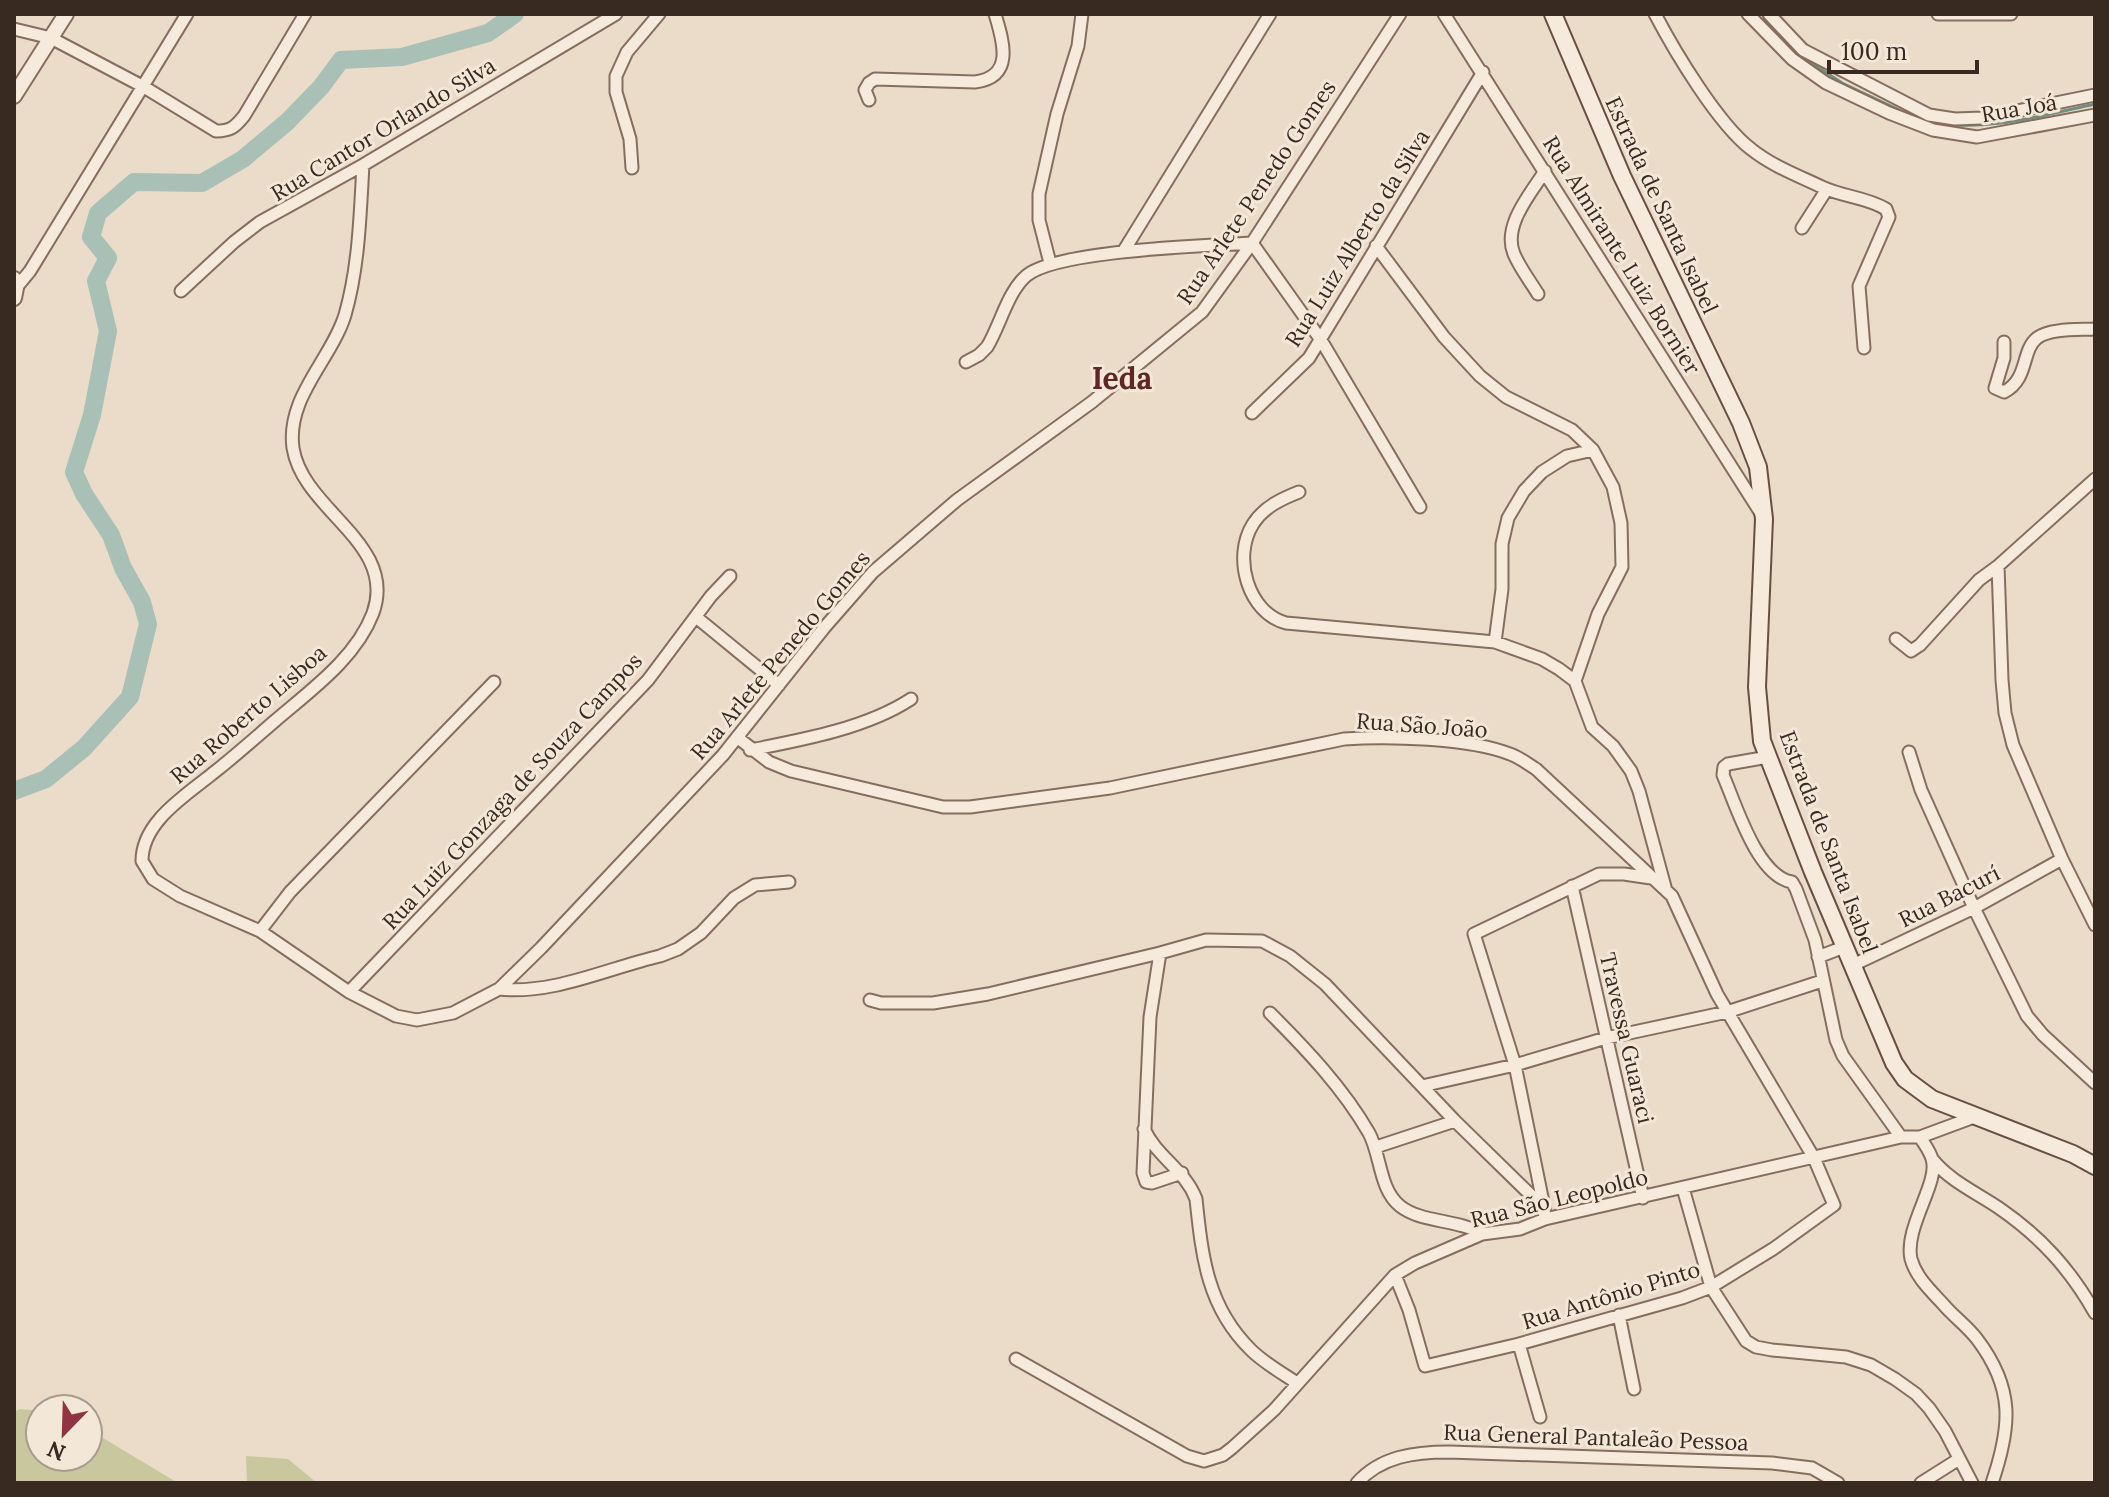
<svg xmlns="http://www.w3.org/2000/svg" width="2109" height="1497" viewBox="0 0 2109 1497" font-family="Lora,serif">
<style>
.green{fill:#c8c79d}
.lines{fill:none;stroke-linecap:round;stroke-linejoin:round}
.stream{stroke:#708e82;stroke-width:3}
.river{stroke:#a9c0b6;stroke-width:18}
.minor-casing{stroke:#866e5f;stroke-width:15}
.tertiary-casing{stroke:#866e5f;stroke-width:18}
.secondary-casing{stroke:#684f42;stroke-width:20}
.minor{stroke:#f6eadc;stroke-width:11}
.tertiary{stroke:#f6eadc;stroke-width:14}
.secondary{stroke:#f6eadc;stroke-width:16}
.labels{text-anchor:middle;stroke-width:6;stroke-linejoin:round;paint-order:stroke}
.street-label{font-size:22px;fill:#382921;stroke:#f3e7d8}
.district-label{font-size:30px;font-weight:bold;fill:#602824;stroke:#f3e7d8}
</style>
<rect width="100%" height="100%" fill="#ebdcc9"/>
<path class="green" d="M 20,1409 L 40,1411 L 40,1457 L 88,1457 L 88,1429 L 178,1483 L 14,1483 L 14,1412 Z
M 246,1456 L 288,1459 L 317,1483 L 247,1483 Z"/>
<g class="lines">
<path class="stream" d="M 1789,48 L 1842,83 L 1912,116
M 1922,121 C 1983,133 2036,117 2095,104"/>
<path class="river" d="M 14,791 L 46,779 L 84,748 L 130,697 L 148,624 L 142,602 L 123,568 L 111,535 L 84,494 L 74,472 L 92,415 L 108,331 L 96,281 L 108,258 L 91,237 L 98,213 L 134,182 L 202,183 L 243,159 L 287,122 L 321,87 L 341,60 L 402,57 L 488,33 L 515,14"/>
<defs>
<path id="minor" d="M 1444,14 L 1762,515
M 1655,14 C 1675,52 1718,124 1751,149 C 1772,166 1799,176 1822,187 C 1843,197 1866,197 1886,209 L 1889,217 L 1859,286 L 1864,348
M 1748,14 L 1792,59 L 1826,83 L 1889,113 L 1933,130 L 1977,137 L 2095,115
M 1769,14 L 1803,50 L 1929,115 L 1955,119 L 1983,118 L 2095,95
M 1938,14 L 2011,14
M 14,29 L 51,38 L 144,87 L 216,131 C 231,131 235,127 244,116 L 305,14
M 869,100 L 865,90 L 869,83 L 875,79 L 975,82 C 1015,77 1003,41 995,14
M 363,165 C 360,216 359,266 345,315 C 331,360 286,397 293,448 C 303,511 398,543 373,613 C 356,658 311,690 276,720 C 255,738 234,757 212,774 C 185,796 142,822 142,861 L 153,879 L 180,896 L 260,931 L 349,992 L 396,1016 L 417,1020 L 453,1013 L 499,989 L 541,948 L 723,755 L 824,628 L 873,572 L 957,500 L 1092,402 L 1202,312 L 1252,243 L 1400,14
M 632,168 L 630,139 L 616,92 L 616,76 L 627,52 L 659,14
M 1802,228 L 1827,189
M 1376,246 L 1444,337 L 1480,376 L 1506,397 L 1572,430 L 1593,450 L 1613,487 L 1621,523 L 1622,567 L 1598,614 L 1575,681
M 1123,252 L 1270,14
M 1050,263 L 1039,220 L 1039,194 L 1057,114 L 1078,46 L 1082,14
M 16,288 L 30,271 L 187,14
M 181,291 L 234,242 L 260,222 L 363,165 L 616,14
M 1538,294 C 1530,281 1520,268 1514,254 C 1502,226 1531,193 1545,171
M 2004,342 L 2004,358 L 1995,388 L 2004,392 C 2029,379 2021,351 2037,338 C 2050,328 2079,330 2095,329
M 966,362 L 979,355 L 987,347 C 1000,326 1007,293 1026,276 C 1056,250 1206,246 1252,243 L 1321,340 L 1420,507
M 1252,413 L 1309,358 L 1483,72
M 1299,492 C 1281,499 1264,507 1253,524 C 1232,557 1248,613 1286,623 L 1495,642 L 1542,659 L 1559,669 L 1575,681 L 1592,727 L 1613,746 L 1631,771 L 1639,791 L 1665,887
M 1998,566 L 2002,680 L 2005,713 L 2013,745 L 2062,859 L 2095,925
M 696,617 L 779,685
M 1896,639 L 1911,651 L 1920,645 L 1979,580 L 1998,566 L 2095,479
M 1495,642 L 1502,589 L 1502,544 L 1508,518 L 1524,491 L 1542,472 L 1567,456 L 1593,450
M 738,738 L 769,762 L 791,771 L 943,807 L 970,807 L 1110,788 L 1344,739 C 1388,736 1469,738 1510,754 C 1519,757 1528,764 1536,769 L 1672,896 L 1717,994 L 1814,1158 L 1834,1205 L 1773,1249 L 1711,1287 L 1682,1298 L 1519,1344 L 1425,1366 L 1409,1310 L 1395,1275
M 750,750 C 802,740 867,728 911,699
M 1909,752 L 1921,790 L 1974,908 L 2027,1016 L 2043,1035 L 2095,1083
M 1768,757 L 1728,764 L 1724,767 L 1723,775 C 1736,805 1757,876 1792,882 L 1796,889 L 1815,940 L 1836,1040 L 1843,1056 L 1901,1137
M 1572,886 L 1643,1198
M 260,931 L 290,892 L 494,682
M 1160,953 L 1150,1017 L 1143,1173 L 1146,1182 L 1152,1183 L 1182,1173
M 1818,957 L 1844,947
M 1853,965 L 1974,908 L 2062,859
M 499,989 C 553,995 608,968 660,956 L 678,949 L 701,933 L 734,898 L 755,885 L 789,882
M 349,992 L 648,680 L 711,596 L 730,576
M 870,1000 L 881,1003 L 933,1003 L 988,994 L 1160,953 L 1206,940 L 1262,941 L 1290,956 L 1325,984 L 1455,1121 L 1544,1208 L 1545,1219
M 1270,1013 C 1306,1049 1343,1088 1369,1133 C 1381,1155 1379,1189 1400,1206 C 1421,1223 1458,1219 1482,1234
M 1422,1086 L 1515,1065 L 1606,1038 L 1727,1012 L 1822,981
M 1144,1129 C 1157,1157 1185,1170 1196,1199 C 1202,1256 1207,1307 1251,1350 C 1264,1363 1282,1373 1297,1383
M 1920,1137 C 1924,1144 1930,1151 1932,1159 C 1940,1182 1904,1227 1911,1259 C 1916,1277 1930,1290 1943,1304 C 1953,1316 1967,1326 1977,1339 C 2015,1389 2011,1427 1992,1483
M 1376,1147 L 1455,1121
M 1933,1160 C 1950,1181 1977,1193 1999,1208 C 2041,1237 2070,1269 2095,1313
M 1683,1188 L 1711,1287 L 1746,1341 L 1756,1347 L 1772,1350 L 1846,1357 L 1871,1365 L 1895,1379 L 1916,1394 L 1929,1408 L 1945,1431 L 1972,1483
M 1544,1207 L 1515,1065 L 1474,934 L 1599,874 L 1624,874 L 1651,878
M 1619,1315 L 1634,1389
M 1519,1344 L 1540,1417
M 1016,1359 L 1187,1456 L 1204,1461 L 1223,1455 L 1232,1448 L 1274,1410 L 1395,1275 L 1415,1263 L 1482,1234 L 1520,1229 L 1545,1219 L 1901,1137 L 1920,1137 L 1974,1117
M 1357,1483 C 1381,1456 1415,1452 1449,1452 L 1772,1463 L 1812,1468 L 1838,1483
M 1921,1483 L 1959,1459"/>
<path id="tertiary" d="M 14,96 L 66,14
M 14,279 L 16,288 L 14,298"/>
<path id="secondary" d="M 1553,14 L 1622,176 L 1741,423 L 1758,467 L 1764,519 L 1757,687 L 1762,741 L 1813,872 L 1894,1063 L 1905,1079 L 1932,1099 L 2073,1154 L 2095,1166"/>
</defs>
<use href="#minor" class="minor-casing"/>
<use href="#tertiary" class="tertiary-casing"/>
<use href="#secondary" class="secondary-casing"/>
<use href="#minor" class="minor"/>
<use href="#tertiary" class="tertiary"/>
<use href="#secondary" class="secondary"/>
</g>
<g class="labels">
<g class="street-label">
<text transform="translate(2019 108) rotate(-10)" y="8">Rua Joá</text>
<text transform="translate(383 129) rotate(-31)" y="8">Rua Cantor Orlando Silva</text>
<text transform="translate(1256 192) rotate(-56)" y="8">Rua Arlete Penedo Gomes</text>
<text transform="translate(1662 205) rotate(65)" y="8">Estrada de Santa Isabel</text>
<text transform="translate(1357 238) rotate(-58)" y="8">Rua Luiz Alberto da Silva</text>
<text transform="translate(1622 255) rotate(58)" y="8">Rua Almirante Luiz Bornier</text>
<text transform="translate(780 655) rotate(-50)" y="8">Rua Arlete Penedo Gomes</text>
<text transform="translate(248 714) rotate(-41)" y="8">Rua Roberto Lisboa</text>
<text transform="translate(1422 725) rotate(4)" y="8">Rua São João</text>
<text transform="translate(512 791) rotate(-47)" y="8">Rua Luiz Gonzaga de Souza Campos</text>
<text transform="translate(1829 842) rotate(69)" y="8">Estrada de Santa Isabel</text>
<text transform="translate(1949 896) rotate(-27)" y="8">Rua Bacurí</text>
<text transform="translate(1627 1038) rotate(77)" y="8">Travessa Guaraci</text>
<text transform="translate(1559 1198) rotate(-14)" y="8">Rua São Leopoldo</text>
<text transform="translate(1611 1295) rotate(-17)" y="8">Rua Antônio Pinto</text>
<text transform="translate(1596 1437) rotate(2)" y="8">Rua General Pantaleão Pessoa</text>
</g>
<g class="district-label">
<text x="1122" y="389">Ieda</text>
</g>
</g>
<rect width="2109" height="1497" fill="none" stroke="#382921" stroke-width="32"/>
<g transform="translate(64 1433) rotate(203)"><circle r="38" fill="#f3e7d8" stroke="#a89b8f" stroke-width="2"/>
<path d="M0-6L14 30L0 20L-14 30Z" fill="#903443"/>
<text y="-12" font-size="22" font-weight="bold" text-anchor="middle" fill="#382921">N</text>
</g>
<path d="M1829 60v12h148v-12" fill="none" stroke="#382921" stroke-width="4"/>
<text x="1841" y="60" font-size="24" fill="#382921" stroke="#f3e7d8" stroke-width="6" paint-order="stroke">100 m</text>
</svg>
